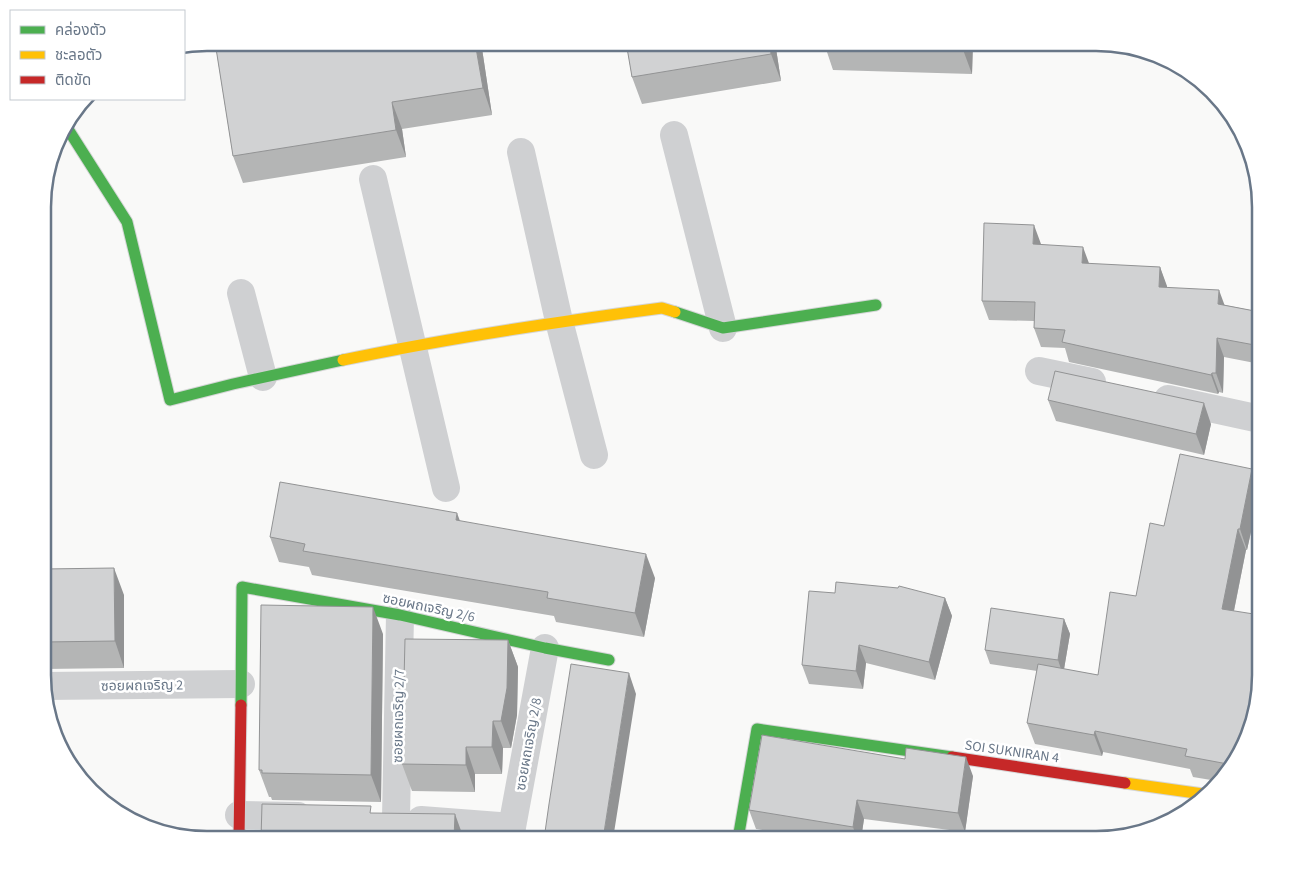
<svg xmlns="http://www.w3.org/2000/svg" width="1303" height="882" viewBox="0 0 1303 882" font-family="'Source Sans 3','Noto Sans Thai',sans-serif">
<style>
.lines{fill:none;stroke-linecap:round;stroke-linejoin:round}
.fast-casing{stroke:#d5d6d7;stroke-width:13}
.slow-casing{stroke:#d5d6d7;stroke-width:13}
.jam-casing{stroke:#d5d6d7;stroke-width:13}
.street{stroke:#cfd0d2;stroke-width:28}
.fast{stroke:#4caf50;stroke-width:11}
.slow{stroke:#ffc107;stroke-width:11}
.jam{stroke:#c62828;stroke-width:11}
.wall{fill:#b4b5b5}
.shaded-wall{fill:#929394}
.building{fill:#d1d2d3;stroke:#929394}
.labels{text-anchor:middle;stroke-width:5;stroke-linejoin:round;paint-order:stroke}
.street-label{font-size:14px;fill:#697788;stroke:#fff}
.rim{fill:none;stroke:#697788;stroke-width:2.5}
</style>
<rect width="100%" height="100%" fill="#f9f9f8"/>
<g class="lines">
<defs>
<path id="fast" d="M 66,126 L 127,222 L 170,400 L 233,384 L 343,360
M 675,312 L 723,328 L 876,305
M 241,705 L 242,587 L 400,615 L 545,648 L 609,660
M 738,839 L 757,729 L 952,757"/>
<path id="slow" d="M 343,360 C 449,338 555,322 662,308 L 675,312
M 1125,783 L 1203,794"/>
<path id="jam" d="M 952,757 L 1125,783
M 239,839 L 241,705"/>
</defs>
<use href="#fast" class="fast-casing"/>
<use href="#slow" class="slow-casing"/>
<use href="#jam" class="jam-casing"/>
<path class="street" d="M 674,135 L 723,328
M 521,152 L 559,321 L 594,455
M 373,179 L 446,488
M 241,293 L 263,377
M 1039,371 L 1092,382
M 1168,399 L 1260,419
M 44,686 L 241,684
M 239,815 L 298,816
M 396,818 L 400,615
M 421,820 L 512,827
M 511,839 L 512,827 L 545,648"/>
<use href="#fast" class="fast"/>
<use href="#slow" class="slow"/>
<use href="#jam" class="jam"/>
</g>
<path class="wall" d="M 215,42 L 481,42 L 492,115 L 402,129 L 406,157 L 243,183 L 233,156 Z
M 626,42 L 775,42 L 781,81 L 642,104 L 632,77 Z
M 973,42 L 972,74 L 833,70 L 824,43 Z
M 1041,244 L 1090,264 L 1160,267 L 1167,288 L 1225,305 L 1260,312 L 1260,364 L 1224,357 L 1223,393 L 1219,392 L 1218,394 L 1069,362 L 1065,348 L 1041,347 L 1034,328 L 1034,321 L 989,320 L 982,301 Z
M 1048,400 L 1211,424 L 1204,455 L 1056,421 Z
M 1252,469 L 1260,491 L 1247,550 L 1246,550 L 1234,611 L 1260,685 L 1233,767 L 1217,781 L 1193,777 L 1190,769 L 1103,752 L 1102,756 L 1035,744 L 1027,723 L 1037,671 L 990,664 L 985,650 L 1064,619 L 1070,634 L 1064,669 L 1098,675 L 1136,596 Z
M 460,521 L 655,578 L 644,637 L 556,622 L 554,616 L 312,575 L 309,567 L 279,562 L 270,537 Z
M 44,569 L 124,595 L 124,668 L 44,669 Z
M 835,593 L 945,598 L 952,616 L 935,680 L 866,663 L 863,689 L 809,684 L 802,665 Z
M 383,634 L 381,802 L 272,800 L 271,797 L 269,797 L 259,770 Z
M 508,640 L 518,667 L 517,715 L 511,748 L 503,748 L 502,774 L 475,774 L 475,792 L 412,791 L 402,764 Z
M 905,759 L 973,776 L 965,832 L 864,819 L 861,839 L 818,839 L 756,829 L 749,810 Z"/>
<path class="shaded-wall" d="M 475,42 L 481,42 L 492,115 L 483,88 Z
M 770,42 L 775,42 L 781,81 L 771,54 Z
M 962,42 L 973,42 L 972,74 L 962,47 Z
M 392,102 L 402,129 L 406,157 L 396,130 Z
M 1034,225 L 1041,244 L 1040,263 L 1033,244 Z
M 1083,247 L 1090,266 L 1082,263 Z
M 1160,267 L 1167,286 L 1166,306 L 1159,287 Z
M 1219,290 L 1226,309 L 1218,304 Z
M 1217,338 L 1224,357 L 1223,393 L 1216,373 Z
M 1212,373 L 1219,392 L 1218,394 L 1211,375 Z
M 1204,403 L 1211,424 L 1204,455 L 1196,434 Z
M 1252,469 L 1260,491 L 1247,550 L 1240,529 Z
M 457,513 L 466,537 L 456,520 Z
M 1238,529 L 1246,550 L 1230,630 L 1222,609 Z
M 646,554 L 655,578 L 644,637 L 635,613 Z
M 114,568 L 124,595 L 124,668 L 115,641 Z
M 945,598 L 952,616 L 935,680 L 929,662 Z
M 373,607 L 383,634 L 381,802 L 371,775 Z
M 1064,619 L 1070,634 L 1063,675 L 1058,660 Z
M 508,640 L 518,667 L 517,715 L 511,748 L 501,721 Z
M 859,645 L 866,663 L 863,689 L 856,671 Z
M 629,673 L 636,694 L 613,839 L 603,839 Z
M 493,721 L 503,748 L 502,774 L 492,747 Z
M 1095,731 L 1103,752 L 1102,756 L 1094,735 Z
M 466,747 L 475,774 L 475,792 L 466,765 Z
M 966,757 L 973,776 L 965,832 L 958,813 Z
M 857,800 L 864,819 L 861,839 L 857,839 L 853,827 Z
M 455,814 L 464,839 L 454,839 Z"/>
<path class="building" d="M 215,42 L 475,42 L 483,88 L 392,102 L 396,130 L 233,156 Z
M 626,42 L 770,42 L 771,54 L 632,77 Z
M 824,42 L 962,42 L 962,47 L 824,43 Z
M 984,223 L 1034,225 L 1033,244 L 1083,247 L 1082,263 L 1160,267 L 1159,287 L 1219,290 L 1218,304 L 1260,312 L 1260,346 L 1217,338 L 1216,373 L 1212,373 L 1211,375 L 1062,342 L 1065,330 L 1034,328 L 1035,302 L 982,301 Z
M 1055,371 L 1204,403 L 1196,434 L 1048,400 Z
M 1180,454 L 1252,469 L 1240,529 L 1238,529 L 1222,609 L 1260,615 L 1260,677 L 1258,692 L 1233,765 L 1185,756 L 1187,749 L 1095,731 L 1094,735 L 1027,723 L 1038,664 L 1098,675 L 1110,592 L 1136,596 L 1150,523 L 1164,526 Z
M 280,482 L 457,513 L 456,520 L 646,554 L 635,613 L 547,598 L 548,592 L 303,551 L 305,544 L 270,537 Z
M 114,568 L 115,641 L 44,642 L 44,569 Z
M 836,582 L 898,588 L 899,586 L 945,598 L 929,662 L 859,645 L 856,671 L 802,665 L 809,591 L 835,593 Z
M 261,605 L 373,607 L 371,775 L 262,773 L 262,770 L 259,770 Z
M 991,608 L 1064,619 L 1058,660 L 985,650 Z
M 405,639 L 508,640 L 507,688 L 501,721 L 493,721 L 492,747 L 466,747 L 466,765 L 402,764 Z
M 571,664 L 629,673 L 603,839 L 544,839 L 549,804 Z
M 762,735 L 905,759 L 906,748 L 966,757 L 958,813 L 857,800 L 853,827 L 749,810 Z
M 262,804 L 371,806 L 370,813 L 455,814 L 454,839 L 261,839 Z"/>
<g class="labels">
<g class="street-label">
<text transform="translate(429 607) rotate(12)" y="5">ซอยผถเจริญ 2/6</text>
<text transform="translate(142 685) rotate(-1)" y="5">ซอยผถเจริญ 2</text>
<text transform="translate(398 716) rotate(-89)" y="5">ซอยผถเจริญ 2/7</text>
<text transform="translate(528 744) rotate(-80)" y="5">ซอยผถเจริญ 2/8</text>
<text transform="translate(1012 751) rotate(8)" y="5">SOI SUKNIRAN 4</text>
</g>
</g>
<path d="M0 0H1303V882H0ZM207 51H1096A156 156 0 0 1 1252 207V675A156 156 0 0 1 1096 831H207A156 156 0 0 1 51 675V207A156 156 0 0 1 207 51Z" fill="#fff" fill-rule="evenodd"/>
<path class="rim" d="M207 51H1096A156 156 0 0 1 1252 207V675A156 156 0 0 1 1096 831H207A156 156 0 0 1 51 675V207A156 156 0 0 1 207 51Z"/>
<rect x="10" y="10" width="175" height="90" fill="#ffffff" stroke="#c3c9cf"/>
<rect x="20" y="26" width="25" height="8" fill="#4caf50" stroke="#c3c9cf"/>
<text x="55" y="35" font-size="15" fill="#697788">คล่องตัว</text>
<rect x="20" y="51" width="25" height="8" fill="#ffc107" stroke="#c3c9cf"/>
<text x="55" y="60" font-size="15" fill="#697788">ชะลอตัว</text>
<rect x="20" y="76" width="25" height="8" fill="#c62828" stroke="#c3c9cf"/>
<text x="55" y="85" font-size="15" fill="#697788">ติดขัด</text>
</svg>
